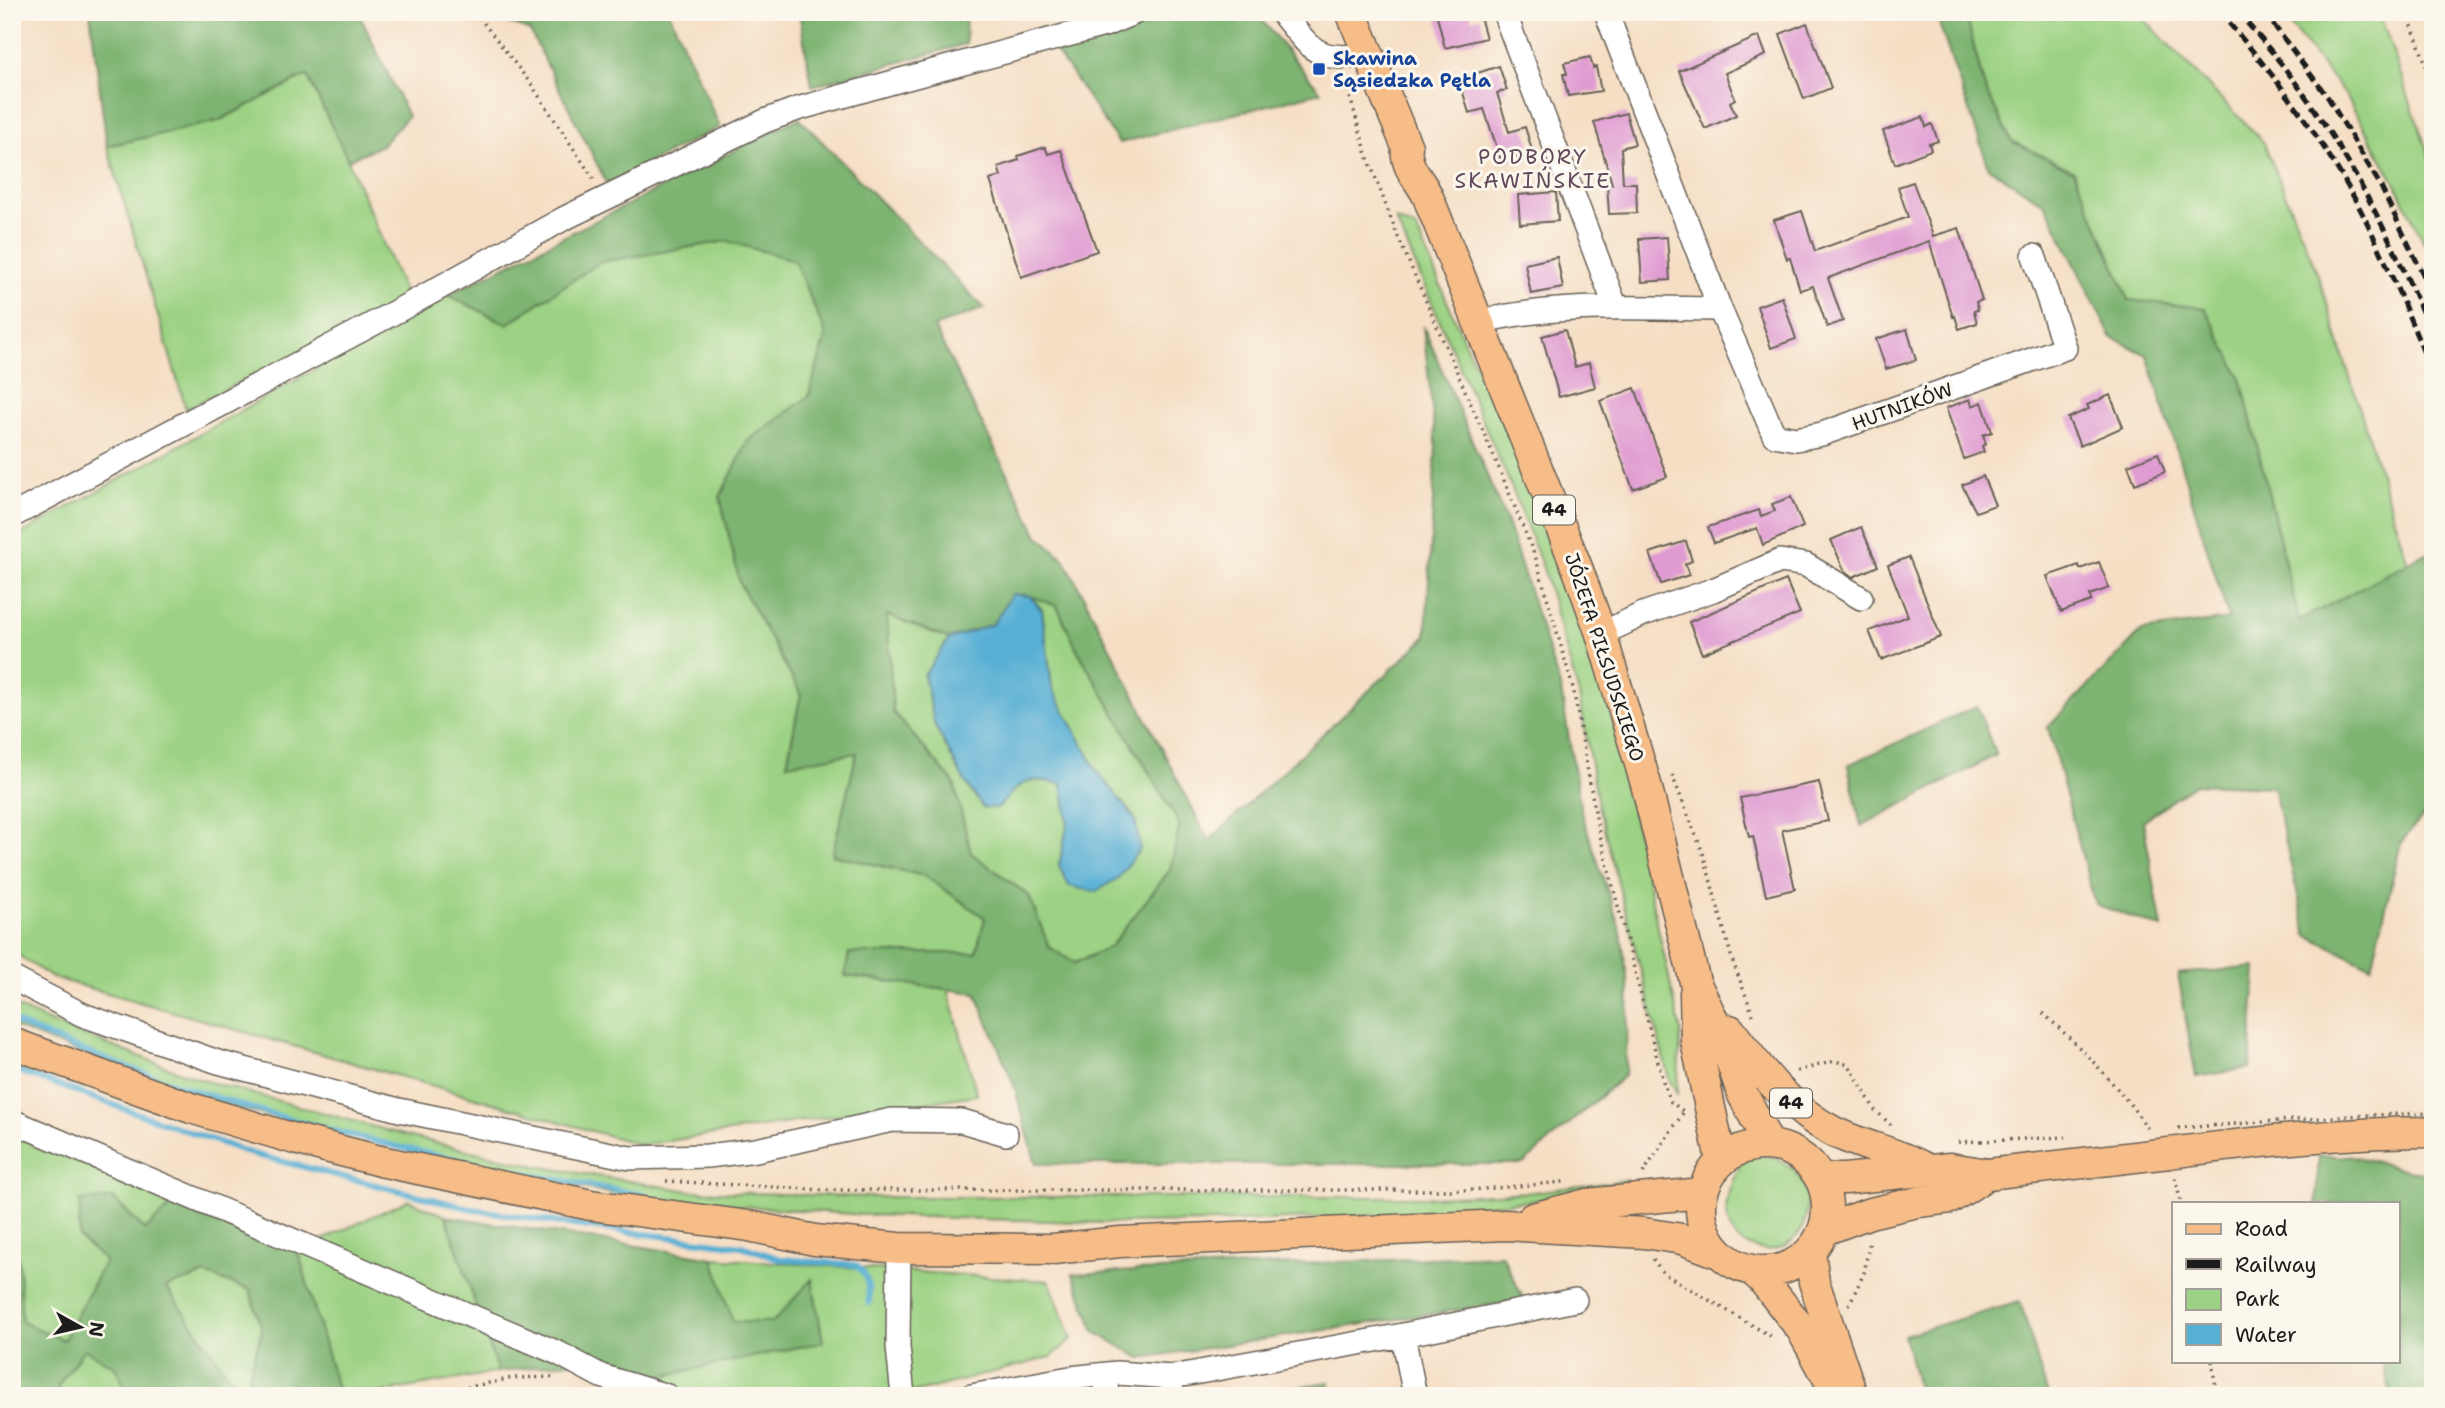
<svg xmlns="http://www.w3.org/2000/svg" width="2445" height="1408" viewBox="0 0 2445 1408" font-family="'Shantell Sans',sans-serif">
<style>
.green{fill:#9cd283;stroke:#5c7750;stroke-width:2}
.forest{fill:#7db471;stroke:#4c6846;stroke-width:2;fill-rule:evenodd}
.water{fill:#57afd4;stroke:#3a6678;stroke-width:2}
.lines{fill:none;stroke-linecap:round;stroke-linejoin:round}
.stream{stroke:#57afd4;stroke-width:6}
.building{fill:#e09cd2}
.minor-casing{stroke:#686057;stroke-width:26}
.major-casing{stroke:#686057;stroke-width:33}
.path{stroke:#686057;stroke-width:3.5;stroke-dasharray:2 5;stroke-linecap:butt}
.minor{stroke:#fff;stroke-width:23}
.major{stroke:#f7bd88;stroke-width:30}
.rail{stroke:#1c1c1c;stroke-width:5;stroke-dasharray:10 5;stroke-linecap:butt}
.major-bridge-casing{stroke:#686057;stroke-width:33;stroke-linecap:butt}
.path-bridge{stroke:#686057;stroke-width:3.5;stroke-dasharray:2 5;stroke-linecap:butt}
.major-bridge{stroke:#f7bd88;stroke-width:30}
.transit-dot{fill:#1a4fb4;stroke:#fbf7ec;stroke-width:2.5}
.labels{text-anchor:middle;stroke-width:6;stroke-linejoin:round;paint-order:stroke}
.shield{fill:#fbf7ec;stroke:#5f5e5a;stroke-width:2}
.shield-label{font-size:18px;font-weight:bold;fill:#1c1c1c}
.transit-label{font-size:19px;font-weight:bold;fill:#164399;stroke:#fbf7ec;text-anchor:start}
.street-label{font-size:19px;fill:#1c1c1c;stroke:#fbf7ec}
.neighbourhood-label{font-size:21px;letter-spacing:2px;fill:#61495c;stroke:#fbf7ec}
</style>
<rect width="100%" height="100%" fill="#fbf7ec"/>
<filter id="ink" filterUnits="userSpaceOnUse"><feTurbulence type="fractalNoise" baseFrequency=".0143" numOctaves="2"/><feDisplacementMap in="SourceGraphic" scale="14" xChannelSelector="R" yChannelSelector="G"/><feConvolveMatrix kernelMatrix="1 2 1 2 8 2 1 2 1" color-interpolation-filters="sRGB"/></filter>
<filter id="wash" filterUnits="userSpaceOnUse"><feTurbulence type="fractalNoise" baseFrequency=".00686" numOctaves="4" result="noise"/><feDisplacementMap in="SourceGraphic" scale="28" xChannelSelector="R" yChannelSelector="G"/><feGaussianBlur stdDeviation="1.57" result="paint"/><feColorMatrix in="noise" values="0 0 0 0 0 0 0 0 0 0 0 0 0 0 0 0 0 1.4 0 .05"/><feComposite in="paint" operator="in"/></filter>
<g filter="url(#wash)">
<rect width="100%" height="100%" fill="#f5dec4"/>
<path class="green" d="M 1965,12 L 2137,12 L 2264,143 L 2317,272 L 2408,563 L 2299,622 L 2241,378 L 2129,300 L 2074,171 L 2011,141 L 1984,86 Z
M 2280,12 L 2379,12 L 2433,167 L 2433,261 L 2394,180 L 2345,94 Z
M 307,75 L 348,160 L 407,299 L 186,409 L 107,146 L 218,121 Z
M 1396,220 L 1416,228 L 1467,348 L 1523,460 L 1566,571 L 1610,710 L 1681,1032 L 1677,1094 L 1669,1079 L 1598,805 L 1579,695 L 1543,568 L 1514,493 Z
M 727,241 L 794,260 L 826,334 L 809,397 L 748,441 L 721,497 L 740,584 L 801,694 L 787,763 L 857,752 L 833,855 L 925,876 L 985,918 L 976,953 L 849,953 L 845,976 L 948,989 L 977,1095 L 641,1145 L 51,977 L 12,951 L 12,539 L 448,295 L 507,324 L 600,262 Z
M 1030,596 L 1057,606 L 1078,651 L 1180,825 L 1170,870 L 1110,947 L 1075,963 L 1049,947 L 1029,896 L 971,853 L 954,783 L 893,712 L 887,614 L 949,639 L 924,676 L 935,726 L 964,780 L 983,808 L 998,808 C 1021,779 1025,776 1062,784 L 1068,822 L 1059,866 L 1118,878 L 1140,849 L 1135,819 L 1097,771 L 1052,688 L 1042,610 Z
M 12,1005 L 61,1027 L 202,1080 L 415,1138 L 536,1166 L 690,1191 L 870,1197 L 1434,1197 L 1533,1192 L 1626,1180 L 1629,1190 L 1403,1214 L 1216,1222 L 1107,1223 L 867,1215 L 640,1199 L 505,1173 L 227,1106 L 102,1062 L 12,1026 Z
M 12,1129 L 178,1200 L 145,1230 L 113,1198 L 105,1261 L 64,1340 L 21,1322 L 19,1264 L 12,1236 Z
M 1760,1154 C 1841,1168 1807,1282 1740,1241 C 1729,1234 1725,1215 1727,1202 C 1729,1188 1737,1175 1741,1161 L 1745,1157 Z
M 408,1200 L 446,1216 L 498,1372 L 361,1396 L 339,1396 L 298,1251 Z
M 713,1258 L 1049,1281 L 1072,1339 L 1051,1357 L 921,1391 L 880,1396 L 654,1396 L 628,1383 L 823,1342 L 812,1280 L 773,1322 L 733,1322 Z
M 205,1274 L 250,1290 L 262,1330 L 247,1383 L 258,1396 L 243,1396 L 165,1287 Z
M 84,1349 L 115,1367 L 130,1396 L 61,1396 L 58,1386 Z"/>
<path class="forest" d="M 90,12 L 358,12 L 408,116 L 382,145 L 348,160 L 307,75 L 218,121 L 107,146 Z
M 489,12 L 669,12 L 720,127 L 607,184 L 530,31 L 491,16 Z
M 799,12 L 965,12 L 966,44 L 812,86 Z
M 1144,12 L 1255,12 L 1321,92 L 1119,143 L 1049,41 Z
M 1935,12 L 1965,12 L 1984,86 L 2011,141 L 2074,171 L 2129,300 L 2205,308 L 2241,378 L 2299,621 L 2426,553 L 2433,572 L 2433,805 L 2401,842 L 2372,967 L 2307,935 L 2273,787 L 2195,784 L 2143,821 L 2162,928 L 2095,904 L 2048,727 L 2142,631 L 2229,619 L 2147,355 L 2111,337 L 2045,204 L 1989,168 Z
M 799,118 L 984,308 L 934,327 L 1037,534 L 1065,560 L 1209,841 L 1426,637 L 1436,445 L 1423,326 L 1507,522 L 1561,690 L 1581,811 L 1621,932 L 1629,993 L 1625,1075 L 1523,1164 L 1036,1164 L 1014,1085 L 976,993 L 845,976 L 849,953 L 976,953 L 985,918 L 925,876 L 832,855 L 857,753 L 787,764 L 801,694 L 740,584 L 720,497 L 748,441 L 809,396 L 826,334 L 794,260 L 727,241 L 600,262 L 507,324 L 448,295 ZM 1012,594 L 1030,596 L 1057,606 L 1078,651 L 1180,825 L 1170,870 L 1110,947 L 1075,963 L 1049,947 L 1029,896 L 971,853 L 954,783 L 893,712 L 887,615 L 949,639 L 993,624 Z
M 1977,706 L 1996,755 L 1861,826 L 1848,765 Z
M 2256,967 L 2250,1068 L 2196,1077 L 2178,974 Z
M 2319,1155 L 2356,1157 L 2433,1176 L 2433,1396 L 2392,1396 L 2382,1361 L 2398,1361 L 2398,1203 L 2316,1203 Z
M 113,1198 L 145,1230 L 178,1200 L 298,1251 L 339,1396 L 258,1396 L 247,1383 L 262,1330 L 250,1290 L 205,1274 L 166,1287 L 243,1396 L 130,1396 L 115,1367 L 84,1349 L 58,1386 L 61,1396 L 12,1396 L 12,1236 L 19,1264 L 22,1322 L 64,1340 L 105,1261 L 79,1238 L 80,1201 Z
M 446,1216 L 713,1258 L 733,1322 L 773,1322 L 812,1279 L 823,1342 L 628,1383 L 583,1360 L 498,1372 Z
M 1502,1255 L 1524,1300 L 1141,1358 L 1095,1332 L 1073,1274 Z
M 2020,1302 L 2048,1396 L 1919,1396 L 1904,1335 Z
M 1329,1382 L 1332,1396 L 1243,1396 Z"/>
<path class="water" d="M 1012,594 L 1030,596 L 1042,610 L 1052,688 L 1097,771 L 1135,819 L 1140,849 L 1118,878 L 1095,892 L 1069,886 L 1059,866 L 1068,822 L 1062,784 C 1027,776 1020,781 998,808 L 983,808 L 964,780 L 935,726 L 924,675 L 949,639 L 993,624 Z"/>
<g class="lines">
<path class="stream" d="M 12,1021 C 212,1110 430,1160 645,1195
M 12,1069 L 252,1154 L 472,1209 L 573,1225 L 741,1246 L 781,1259 L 856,1265 C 869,1276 869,1287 869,1303"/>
</g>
<g id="blocks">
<path class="building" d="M 1436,12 L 1470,12 L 1472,19 L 1480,17 L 1486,38 L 1445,48 Z
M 1807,23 L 1831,88 L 1804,99 L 1780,34 Z
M 1759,36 L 1766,55 L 1725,73 L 1735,99 L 1730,102 L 1736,115 L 1705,129 L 1679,71 Z
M 1590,57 L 1593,68 L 1596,67 L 1601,91 L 1568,96 L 1563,74 L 1567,74 L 1564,63 Z
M 1499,66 L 1507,90 L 1497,93 L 1509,132 L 1525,127 L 1533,153 L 1502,163 L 1484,109 L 1469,113 L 1459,79 Z
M 1626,113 L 1635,144 L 1621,148 L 1623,183 L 1636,183 L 1637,213 L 1609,214 L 1607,184 L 1612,184 L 1594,122 Z
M 1923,117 L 1926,127 L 1932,124 L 1938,141 L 1929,144 L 1931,150 L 1895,164 L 1883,131 Z
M 1045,147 L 1048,154 L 1061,150 L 1097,251 L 1021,277 L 990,180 L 1001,176 L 998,167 L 1019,160 L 1018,156 Z
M 1913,182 L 1933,236 L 1959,228 L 1982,300 L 1976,302 L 1978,310 L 1974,311 L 1977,323 L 1959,329 L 1955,316 L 1953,317 L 1929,241 L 1828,278 L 1843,321 L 1827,327 L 1813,286 L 1800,290 L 1790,258 L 1787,259 L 1774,220 L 1802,211 L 1815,251 L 1908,217 L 1898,187 Z
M 1556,192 L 1558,221 L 1520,224 L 1518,195 Z
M 1667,237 L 1670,280 L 1642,282 L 1639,239 Z
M 1557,257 L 1563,288 L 1531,294 L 1525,264 Z
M 1782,297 L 1796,339 L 1771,348 L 1757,306 Z
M 1907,329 L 1916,360 L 1886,369 L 1876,339 Z
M 1565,330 L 1575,367 L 1589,363 L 1595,387 L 1559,397 L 1542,336 Z
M 1635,388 L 1667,477 L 1633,489 L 1600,401 Z
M 2110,395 L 2123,427 L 2080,446 L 2068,418 L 2089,409 L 2087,405 Z
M 1970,399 L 1972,406 L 1982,402 L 1992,432 L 1983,435 L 1986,444 L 1982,446 L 1984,452 L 1964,459 L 1946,408 Z
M 2158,453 L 2165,472 L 2135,484 L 2128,465 Z
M 1983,476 L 1995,505 L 1976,512 L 1962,485 Z
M 1791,497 L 1803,527 L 1763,545 L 1757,528 L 1714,543 L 1708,527 L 1759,510 L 1761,516 L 1775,511 L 1772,504 Z
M 1861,527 L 1878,566 L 1853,577 L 1845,572 L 1831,540 Z
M 1686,541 L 1692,561 L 1685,564 L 1689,575 L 1661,584 L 1650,553 Z
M 1909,557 L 1941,637 L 1881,660 L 1869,631 L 1908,616 L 1888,565 Z
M 2099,562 L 2109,588 L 2090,595 L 2091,601 L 2061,612 L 2047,576 L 2079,565 L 2080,569 Z
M 1786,580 L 1800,613 L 1702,654 L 1689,622 Z
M 1819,782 L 1828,821 L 1782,830 L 1795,889 L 1766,896 L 1753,836 L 1749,837 L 1740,798 Z"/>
</g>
</g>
<g filter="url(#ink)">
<use href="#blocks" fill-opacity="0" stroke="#686057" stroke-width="2"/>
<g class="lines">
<defs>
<path id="minor" d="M 1281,12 C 1313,51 1316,63 1370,54
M 1504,12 L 1616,308
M 1606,12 L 1720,309
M 1478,322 C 1556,303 1641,308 1720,309 L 1774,435 L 1796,439 L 1822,434 L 2065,348 L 2034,256
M 12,516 L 412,303 L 563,219 L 765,121 L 797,109 L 904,79 L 1105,25 L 1136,12
M 1601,634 L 1643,614 L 1713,590 L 1780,561 L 1806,565 L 1861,598
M 12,978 L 83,1015 L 218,1062 L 399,1110 L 630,1158 L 708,1156 L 756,1150 L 892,1120 L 962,1121 L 1006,1134
M 12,1121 L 558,1353 L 601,1376 L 667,1396
M 899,1248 L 898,1347 L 903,1396
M 1403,1335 L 1415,1396
M 971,1396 L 1070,1378 L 1117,1373 L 1172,1377
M 1106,1396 L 1107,1374
M 1171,1396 L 1172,1377 L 1403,1335 L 1575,1300"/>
<path id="major" d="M 1351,12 L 1407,147 C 1404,168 1421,180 1428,197 L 1578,570 L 1601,634 L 1646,784 L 1695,982 L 1727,1049 L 1743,1095 L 1769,1144
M 1695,993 L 1696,1041 L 1721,1160
M 1730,1030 C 1760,1070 1789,1109 1834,1132 C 1865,1147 1899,1153 1929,1170
M 12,1043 L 191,1108 L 295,1139 L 380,1161 L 591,1205 L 749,1226 L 815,1240 L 899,1248 L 1053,1249 L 1120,1242 L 1505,1225 L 1644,1233 L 1682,1239 L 1719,1253
M1701 1208a63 63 0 1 1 126 0a63 63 0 1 1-126 0Z
M 2169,1153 C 2257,1142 2344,1132 2433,1132
M 1821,1179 L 1845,1179 L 1950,1168 L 1988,1174
M 1533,1218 L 1587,1204 L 1702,1193
M 1824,1230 L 1870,1213 L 1918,1202 L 1951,1198 L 1988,1174
M 1810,1251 L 1814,1282 L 1852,1395
M 1752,1270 L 1762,1279 L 1802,1330 L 1838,1396"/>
</defs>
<use href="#minor" class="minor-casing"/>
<use href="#major" class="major-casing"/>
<path class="path" d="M 475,12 L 531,84 L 595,181
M 2407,12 L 2433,84
M 1344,77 L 1368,158 L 1398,237 L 1501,473 L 1536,559 L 1573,688 L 1598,828 L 1664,1085 L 1671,1102 L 1683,1111
M 1672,775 L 1703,853 L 1732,959 L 1753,1015
M 2043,1013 C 2082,1049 2118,1085 2148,1129
M 1797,1071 L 1835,1061 L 1849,1065 L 1875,1110 L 1891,1125
M 1958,1142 L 1981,1141
M 1643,1173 L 1685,1110
M 2175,1178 L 2181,1203
M 666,1181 L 823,1190 L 1472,1190 L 1564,1182
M 1653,1259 L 1663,1273 L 1774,1338
M 1849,1305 L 1864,1273 L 1870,1240
M 2212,1361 L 2217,1396
M 426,1396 L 513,1378 L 554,1377"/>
<use href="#minor" class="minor"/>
<use href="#major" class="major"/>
<path class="rail" d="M 2219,12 C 2271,70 2320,135 2357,203 C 2386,258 2409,317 2433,375
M 2237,12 C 2325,106 2385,220 2433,338
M 2264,12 L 2329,99 L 2379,183 L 2433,295"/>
<defs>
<path id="major-bridge" d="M 1988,1174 L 2169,1153"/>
</defs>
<use href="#major-bridge" class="major-bridge-casing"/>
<path class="path-bridge" d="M 2178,1128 L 2349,1116 L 2433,1113
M 1981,1141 L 2066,1137"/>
<use href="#major-bridge" class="major-bridge"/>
</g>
</g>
<rect class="transit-dot" x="1312" y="62" width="14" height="14" rx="3.5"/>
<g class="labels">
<g class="shield">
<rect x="1533" y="495.5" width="42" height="29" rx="5"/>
<rect x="1770" y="1088.5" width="42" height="29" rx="5"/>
</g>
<g class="shield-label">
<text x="1554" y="516">44</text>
<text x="1791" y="1109">44</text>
</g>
<g class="transit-label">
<text x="1333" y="65">Skawina<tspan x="1333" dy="22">Sąsiedzka Pętla</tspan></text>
</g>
<g class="street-label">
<text transform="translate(1902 406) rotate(-20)" y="7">HUTNIKÓW</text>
<text transform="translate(1605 657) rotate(72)" y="7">JÓZEFA PIŁSUDSKIEGO</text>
</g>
<g class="neighbourhood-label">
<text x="1533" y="164">PODBORY<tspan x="1533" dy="24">SKAWIŃSKIE</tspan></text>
</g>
</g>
<rect width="2445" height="1408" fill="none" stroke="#fbf7ec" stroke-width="42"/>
<rect x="2172" y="1202" width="228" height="161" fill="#fbf7ec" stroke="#a29f99" stroke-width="2"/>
<rect x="2186" y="1224" width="35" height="10" fill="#f7bd88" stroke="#a29f99" stroke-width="2"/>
<text x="2235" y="1236" font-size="21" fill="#1c1c1c">Road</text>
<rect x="2186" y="1259" width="35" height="10" fill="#1c1c1c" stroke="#a29f99" stroke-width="2"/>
<text x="2235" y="1272" font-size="21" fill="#1c1c1c">Railway</text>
<rect x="2186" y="1289" width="35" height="21" fill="#9cd283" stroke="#a29f99" stroke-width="2"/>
<text x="2235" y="1306" font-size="21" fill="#1c1c1c">Park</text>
<rect x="2186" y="1324" width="35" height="21" fill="#57afd4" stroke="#a29f99" stroke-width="2"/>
<text x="2235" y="1342" font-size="21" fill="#1c1c1c">Water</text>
<g transform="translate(80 1327) rotate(98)" stroke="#fbf7ec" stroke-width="5" paint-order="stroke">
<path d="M0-5L12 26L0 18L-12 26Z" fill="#1c1c1c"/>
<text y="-10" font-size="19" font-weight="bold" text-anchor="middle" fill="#1c1c1c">N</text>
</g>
</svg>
